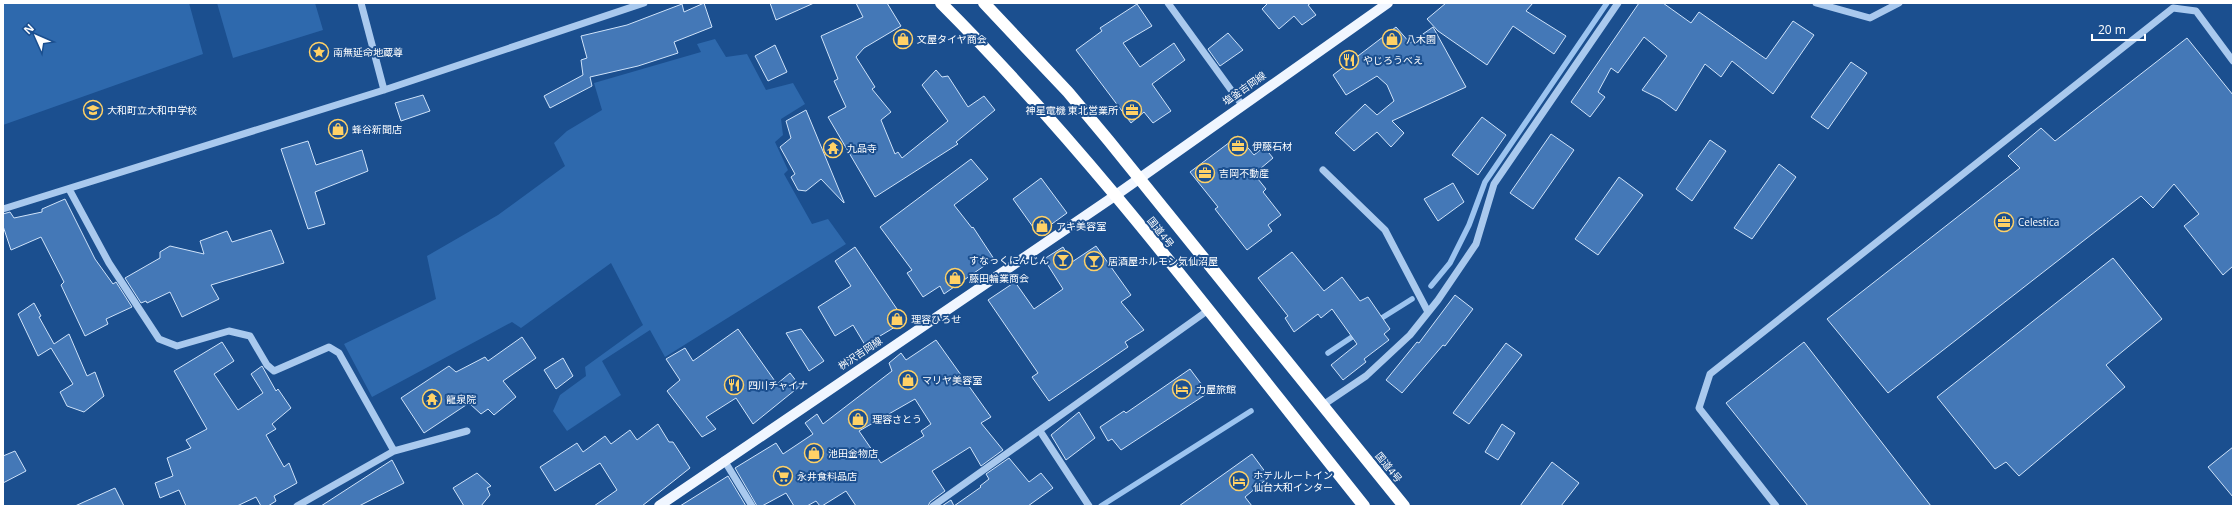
<svg xmlns="http://www.w3.org/2000/svg" width="2236" height="509" viewBox="0 0 2236 509" font-family="'Open Sans','Noto Sans JP',sans-serif">
<style>
.green{fill:#2e69ad}
.lines{fill:none;stroke-linecap:round;stroke-linejoin:round}
.stream{stroke:#9cc4f0;stroke-width:5.5}
.building{fill:#4478b7;stroke:#cfe3fa;fill-rule:evenodd}
.minor{stroke:#a9c9ee;stroke-width:7}
.major{stroke:#f0f6ff;stroke-width:10}
.highway{stroke:#fff;stroke-width:12}
.labels{text-anchor:middle;stroke-width:4;stroke-linejoin:round;paint-order:stroke}
.poi-label{font-size:10px;fill:#fff;stroke:#1b4f8f;text-anchor:start}
.street-label{font-size:10px;fill:#fff;stroke:#1b4f8f}
</style>
<rect width="100%" height="100%" fill="#1b4f8f"/>
<path class="green" d="M 3,3 L 189,3 L 203,54 L 3,125 Z
M 217,3 L 315,3 L 323,30 L 233,58 Z
M 715,39 L 726,57 L 747,54 L 766,90 L 793,83 L 805,104 L 781,119 L 783,135 L 775,142 L 788,170 L 784,174 L 812,224 L 828,219 L 846,244 L 665,357 L 650,330 L 602,361 L 621,395 L 567,431 L 553,411 L 560,395 L 586,376 L 585,367 L 643,325 L 611,263 L 521,328 L 512,322 L 372,397 L 344,344 L 436,299 L 427,256 L 498,215 L 565,166 L 554,143 L 567,131 L 602,110 L 594,83 L 701,52 L 697,44 Z"/>
<g class="lines">
<path class="stream" d="M 1431,286 L 1450,263 L 1469,225 L 1485,182 L 1607,3
M 1377,321 L 1412,299
M 1328,353 L 1358,333
M 1101,506 L 1251,411"/>
</g>
<path class="building" d="M 704,3 L 712,27 L 674,42 L 678,53 L 638,66 L 590,77 L 592,86 L 550,108 L 544,96 L 583,75 L 581,60 L 587,58 L 581,36 L 627,25 L 682,4 L 684,12 Z
M 770,3 L 814,3 L 776,20 Z
M 856,3 L 887,3 L 901,26 L 864,48 L 856,57 L 875,87 L 872,89 L 891,112 L 881,120 L 895,154 L 898,152 L 902,158 L 948,121 L 922,85 L 936,70 L 942,77 L 948,76 L 968,107 L 984,96 L 995,110 L 956,142 L 958,144 L 875,197 L 828,117 L 846,107 L 834,81 L 838,79 L 821,36 L 863,17 Z
M 1268,3 L 1311,3 L 1308,5 L 1316,15 L 1302,25 L 1294,16 L 1279,29 L 1262,9 Z
M 1446,3 L 1533,3 L 1526,11 L 1566,36 L 1554,54 L 1513,26 L 1487,65 L 1438,31 L 1427,19 Z
M 1639,3 L 1663,3 L 1691,23 L 1699,12 L 1766,59 L 1793,21 L 1814,35 L 1773,94 L 1732,61 L 1721,77 L 1705,64 L 1676,111 L 1660,99 L 1642,90 L 1667,56 L 1644,37 L 1618,73 L 1611,68 L 1598,92 L 1605,97 L 1590,117 L 1571,102 Z
M 1137,4 L 1152,26 L 1123,43 L 1140,67 L 1174,43 L 1185,60 L 1152,84 L 1171,111 L 1153,123 L 1144,112 L 1131,123 L 1076,50 L 1102,31 L 1100,28 Z
M 1396,27 L 1410,43 L 1433,27 L 1466,87 L 1392,121 L 1404,133 L 1391,147 L 1377,132 L 1354,151 L 1335,133 L 1365,104 L 1377,115 L 1394,101 L 1387,85 L 1377,76 L 1346,95 L 1333,75 Z
M 1228,33 L 1243,50 L 1220,66 L 1208,49 Z
M 2187,38 L 2233,95 L 2233,266 L 2223,275 L 2184,226 L 2199,214 L 2174,184 L 2153,208 L 2141,196 L 1888,393 L 1827,319 L 2020,168 L 2008,156 L 2041,128 L 2055,141 Z
M 775,45 L 787,72 L 768,81 L 755,56 Z
M 1851,62 L 1867,73 L 1828,129 L 1811,117 Z
M 423,95 L 430,111 L 401,121 L 395,103 Z
M 806,110 L 844,202 L 844,203 L 821,179 L 806,191 L 798,190 L 791,177 L 795,174 L 780,147 L 791,138 L 786,121 Z
M 1482,117 L 1506,135 L 1478,175 L 1452,155 Z
M 1551,134 L 1574,150 L 1533,209 L 1510,193 Z
M 1238,136 L 1254,155 L 1264,147 L 1273,158 L 1254,174 L 1266,189 L 1263,192 L 1281,215 L 1268,225 L 1272,231 L 1247,250 L 1215,209 L 1218,207 L 1190,172 Z
M 1710,140 L 1726,151 L 1692,201 L 1676,189 Z
M 308,141 L 316,165 L 362,150 L 368,171 L 315,192 L 325,224 L 308,229 L 281,149 Z
M 971,159 L 988,179 L 954,205 L 972,228 L 973,227 L 994,259 L 944,294 L 940,286 L 923,297 L 907,273 L 912,270 L 880,227 Z
M 1779,164 L 1796,177 L 1752,239 L 1734,228 Z
M 1619,177 L 1643,195 L 1598,255 L 1575,239 Z
M 1041,178 L 1067,213 L 1038,234 L 1013,199 Z
M 1453,183 L 1464,202 L 1438,221 L 1424,199 Z
M 65,199 L 95,259 L 113,284 L 116,282 L 132,307 L 106,319 L 108,324 L 85,336 L 61,285 L 64,282 L 41,237 L 11,250 L 3,226 L 3,214 L 10,212 L 14,218 L 42,212 L 42,209 Z
M 271,230 L 284,263 L 211,285 L 219,299 L 182,317 L 170,292 L 147,303 L 146,301 L 141,303 L 125,278 L 160,258 L 160,252 L 170,246 L 204,254 L 200,241 L 227,231 L 232,242 Z
M 1096,246 L 1131,295 L 1121,302 L 1144,330 L 1125,342 L 1128,347 L 1049,401 L 1032,377 L 1038,373 L 988,300 L 1015,282 L 1034,309 L 1063,289 L 1044,259 L 1063,247 L 1072,262 Z
M 855,247 L 905,321 L 865,345 L 853,325 L 835,336 L 818,307 L 851,286 L 835,261 Z
M 1292,252 L 1324,291 L 1342,277 L 1360,301 L 1368,297 L 1390,329 L 1384,334 L 1389,340 L 1364,359 L 1366,362 L 1343,380 L 1331,365 L 1357,344 L 1332,309 L 1321,318 L 1318,314 L 1294,332 L 1285,318 L 1288,316 L 1258,278 Z
M 2113,258 L 2162,319 L 2106,365 L 2125,387 L 2019,476 L 2006,462 L 1995,469 L 1937,397 Z
M 1455,295 L 1473,309 L 1445,346 L 1443,345 L 1402,393 L 1386,380 L 1417,342 L 1419,343 Z
M 34,303 L 41,316 L 39,317 L 54,344 L 69,334 L 87,376 L 95,372 L 104,396 L 84,412 L 67,406 L 60,392 L 73,384 L 51,348 L 38,356 L 18,314 Z
M 738,329 L 777,384 L 790,373 L 800,386 L 753,424 L 736,398 L 706,417 L 716,429 L 702,437 L 667,391 L 680,380 L 666,359 L 685,348 L 693,361 Z
M 801,329 L 824,361 L 809,371 L 786,333 Z
M 522,337 L 536,358 L 503,381 L 516,397 L 494,415 L 488,409 L 481,414 L 469,403 L 424,433 L 401,398 L 449,366 L 456,372 L 485,357 L 488,361 Z
M 936,340 L 991,417 L 981,423 L 1003,450 L 981,466 L 970,447 L 932,471 L 945,491 L 930,502 L 928,506 L 856,506 L 846,491 L 822,506 L 820,506 L 816,501 L 807,506 L 794,506 L 786,493 L 762,506 L 757,506 L 735,468 L 776,443 L 783,454 L 813,434 L 805,423 L 817,414 L 823,424 L 892,371 L 889,363 L 901,353 L 906,360 ZM 915,399 L 931,424 L 921,431 L 924,436 L 881,463 L 859,431 Z
M 222,342 L 234,361 L 214,374 L 238,410 L 263,393 L 251,374 L 262,366 L 276,391 L 278,389 L 291,408 L 272,424 L 276,429 L 266,435 L 284,467 L 289,463 L 297,483 L 274,496 L 276,501 L 268,506 L 261,506 L 256,497 L 237,506 L 186,506 L 179,490 L 160,498 L 155,483 L 173,476 L 167,458 L 191,448 L 186,440 L 207,429 L 174,371 Z
M 1804,342 L 1931,506 L 1808,506 L 1726,403 Z
M 1506,343 L 1522,355 L 1469,424 L 1453,413 Z
M 563,358 L 573,376 L 556,389 L 544,370 Z
M 1190,369 L 1208,393 L 1121,450 L 1112,439 L 1108,441 L 1100,427 L 1124,411 L 1126,413 Z
M 1079,412 L 1095,438 L 1066,460 L 1051,435 Z
M 658,424 L 669,442 L 673,442 L 690,468 L 642,506 L 594,506 L 617,490 L 600,463 L 555,491 L 540,467 L 577,443 L 583,452 L 605,436 L 611,444 L 630,430 L 637,440 Z
M 1502,424 L 1515,433 L 1498,460 L 1485,452 Z
M 2233,447 L 2233,497 L 2208,467 Z
M 15,451 L 26,471 L 3,483 L 3,456 Z
M 1252,454 L 1269,477 L 1245,497 L 1252,506 L 1179,506 Z
M 1009,458 L 1029,482 L 1041,473 L 1053,488 L 1028,506 L 942,506 L 951,500 L 954,506 L 981,487 L 980,486 L 989,479 L 986,474 Z
M 392,460 L 404,483 L 359,506 L 321,506 Z
M 1552,462 L 1579,483 L 1561,506 L 1520,506 Z
M 477,473 L 491,486 L 487,488 L 490,495 L 481,506 L 464,506 L 453,488 Z
M 728,476 L 746,506 L 680,506 Z
M 115,488 L 124,506 L 75,506 Z"/>
<g class="lines">
<path class="minor" d="M 361,3 L 384,90
M 1168,3 L 1242,105
M 1816,3 L 1870,18 L 1899,3
M 1323,170 L 1385,230 L 1428,312
M 69,189 L 109,263 L 159,339 L 177,346 L 229,331 L 250,336 L 267,365 L 274,371 L 329,347 L 339,353 L 394,451
M 3,209 L 384,90 L 644,3
M 1323,405 L 1366,376 L 1410,335 L 1438,300 L 1476,244 L 1494,184 L 1618,3
M 1040,431 L 1089,506
M 724,460 L 752,506
M 297,506 L 394,451 L 467,431
M 933,506 L 1207,311
M 1776,506 L 1699,408 L 1710,374 L 2173,8 L 2196,11 L 2233,61"/>
<path class="major" d="M 659,506 L 1116,195 L 1388,3"/>
<path class="highway" d="M 941,3 C 1096,158 1227,335 1364,506
M 984,3 L 1068,92 L 1109,141 L 1404,506"/>
</g>
<defs>
<symbol id="shop-ring" viewBox="-11 -11 22 22"><circle r="9.5" fill="#1b4f8f" stroke="#ffd166" stroke-width="1.5"/><path d="M-5-2.5h2.3a2.7 3.5 0 0 1 5.4 0H5L5.5 6h-11ZM-1.5-2.5h3a1.5 2.3 0 0 0-3 0Z" fill="#ffd166"/></symbol>
<symbol id="sight-ring" viewBox="-11 -11 22 22"><circle r="9.5" fill="#1b4f8f" stroke="#ffd166" stroke-width="1.5"/><path d="M0-6L1.8-2.2L6-1.7L2.9 1.2L3.7 5.4L0 3.3L-3.7 5.4L-2.9 1.2L-6-1.7L-1.8-2.2Z" fill="#ffd166"/></symbol>
<symbol id="restaurant-ring" viewBox="-11 -11 22 22"><circle r="9.5" fill="#1b4f8f" stroke="#ffd166" stroke-width="1.5"/><path d="M-5-6h1v4h1v-4h1v4h1v-4h1v5L-1.5 .5V6h-2V.5L-5-1ZM5-6V6H3V1.5H1.5Q1.5-4 5-6Z" fill="#ffd166"/></symbol>
<symbol id="school-ring" viewBox="-11 -11 22 22"><circle r="9.5" fill="#1b4f8f" stroke="#ffd166" stroke-width="1.5"/><path d="M0-5L7-2L0 1L-7-2ZM-4 1L0 2.5L4 1V4Q0 6-4 4Z" fill="#ffd166"/></symbol>
<symbol id="office-ring" viewBox="-11 -11 22 22"><circle r="9.5" fill="#1b4f8f" stroke="#ffd166" stroke-width="1.5"/><path d="M-6-3h4V-5.5h4V-3h4V5H-6ZM-1-4.5V-3h2v-1.5ZM-6 0V1H6V0Z" fill="#ffd166"/></symbol>
<symbol id="temple-ring" viewBox="-11 -11 22 22"><circle r="9.5" fill="#1b4f8f" stroke="#ffd166" stroke-width="1.5"/><path d="M0-6L5-2H3V0L6.5 2.5H4V6H1.5V3h-3V6H-4V2.5H-6.5L-3 0V-2H-5Z" fill="#ffd166"/></symbol>
<symbol id="bar-ring" viewBox="-11 -11 22 22"><circle r="9.5" fill="#1b4f8f" stroke="#ffd166" stroke-width="1.5"/><path d="M-6-5H6L.8 .8V4.5H3.5V6h-7V4.5H-.8V.8Z" fill="#ffd166"/></symbol>
<symbol id="hotel-ring" viewBox="-11 -11 22 22"><circle r="9.5" fill="#1b4f8f" stroke="#ffd166" stroke-width="1.5"/><path d="M-6-4.5h1.5V1H6V5H4.5V3h-9V5H-6ZM-4 0a1.8 1.8 0 1 1 3.6 0ZM.5 0V-2.5h3Q6-2.5 6 0Z" fill="#ffd166"/></symbol>
<symbol id="supermarket-ring" viewBox="-11 -11 22 22"><circle r="9.5" fill="#1b4f8f" stroke="#ffd166" stroke-width="1.5"/><path d="M-6-5.5h2.5l.6 2H6L4.5 2H-2.5L-4.4-4H-6ZM-1.5 3.2a1.3 1.3 0 1 0 .1 0ZM3 3.2a1.3 1.3 0 1 0 .1 0Z" fill="#ffd166"/></symbol>
</defs>
<g fill-rule="evenodd">
<use href="#shop-ring" x="892" y="28" width="22" height="22"/>
<use href="#shop-ring" x="1381" y="28" width="22" height="22"/>
<use href="#sight-ring" x="308" y="41" width="22" height="22"/>
<use href="#restaurant-ring" x="1338" y="49" width="22" height="22"/>
<use href="#school-ring" x="82" y="99" width="22" height="22"/>
<use href="#office-ring" x="1121" y="99" width="22" height="22"/>
<use href="#shop-ring" x="327" y="118" width="22" height="22"/>
<use href="#office-ring" x="1227" y="135" width="22" height="22"/>
<use href="#temple-ring" x="822" y="137" width="22" height="22"/>
<use href="#office-ring" x="1194" y="162" width="22" height="22"/>
<use href="#office-ring" x="1993" y="211" width="22" height="22"/>
<use href="#shop-ring" x="1031" y="215" width="22" height="22"/>
<use href="#bar-ring" x="1052" y="249" width="22" height="22"/>
<use href="#bar-ring" x="1083" y="250" width="22" height="22"/>
<use href="#shop-ring" x="944" y="267" width="22" height="22"/>
<use href="#shop-ring" x="886" y="308" width="22" height="22"/>
<use href="#shop-ring" x="897" y="369" width="22" height="22"/>
<use href="#restaurant-ring" x="723" y="374" width="22" height="22"/>
<use href="#hotel-ring" x="1171" y="378" width="22" height="22"/>
<use href="#temple-ring" x="421" y="388" width="22" height="22"/>
<use href="#shop-ring" x="847" y="408" width="22" height="22"/>
<use href="#shop-ring" x="803" y="442" width="22" height="22"/>
<use href="#supermarket-ring" x="772" y="465" width="22" height="22"/>
<use href="#hotel-ring" x="1228" y="470" width="22" height="22"/>
</g>
<g class="labels">
<g class="poi-label">
<text x="917" y="43">文屋タイヤ商会</text>
<text x="1406" y="43">八木園</text>
<text x="333" y="56">南無延命地蔵尊</text>
<text x="1363" y="64">やじろうべえ</text>
<text x="107" y="114">大和町立大和中学校</text>
<text x="1118" y="114" text-anchor="end">神星電機 東北営業所</text>
<text x="352" y="133">蜂谷新聞店</text>
<text x="1252" y="150">伊藤石材</text>
<text x="847" y="152">九品寺</text>
<text x="1219" y="177">吉岡不動産</text>
<text x="2018" y="226">Celestica</text>
<text x="1056" y="230">アキ美容室</text>
<text x="1049" y="264" text-anchor="end">すなっくにんじん</text>
<text x="1108" y="265">居酒屋ホルモン気仙沼屋</text>
<text x="969" y="282">藤田輪業商会</text>
<text x="911" y="323">理容ひろせ</text>
<text x="922" y="384">マリヤ美容室</text>
<text x="748" y="389">四川チャイナ</text>
<text x="1196" y="393">力屋旅館</text>
<text x="446" y="403">龍泉院</text>
<text x="872" y="423">理容さとう</text>
<text x="828" y="457">池田金物店</text>
<text x="1253" y="479">ホテルルートイン<tspan x="1253" dy="12">仙台大和インター</tspan></text>
<text x="797" y="480">永井食料品店</text>
</g>
<g class="street-label">
<text transform="translate(1244 88) rotate(-35)" y="4">塩釜吉岡線</text>
<text transform="translate(1161 232) rotate(52)" y="4">国道4号</text>
<text transform="translate(860 353) rotate(-34)" y="4">桝沢吉岡線</text>
<text transform="translate(1389 467) rotate(51)" y="4">国道4号</text>
</g>
</g>
<rect width="2236" height="509" fill="none" stroke="#ffffff" stroke-width="8"/>
<g transform="translate(36 36) rotate(315)" stroke="#1b4f8f" stroke-width="3" paint-order="stroke">
<path d="M0-3L7 15L0 10L-7 15Z" fill="#ffffff"/>
<text y="-6" font-size="11" font-weight="bold" text-anchor="middle" fill="#ffffff">N</text>
</g>
<path d="M2092 34v6h53v-6" fill="none" stroke="#ffffff" stroke-width="2"/>
<text x="2098" y="34" font-size="12" fill="#ffffff" stroke="#1b4f8f" stroke-width="3" paint-order="stroke">20 m</text>
</svg>
